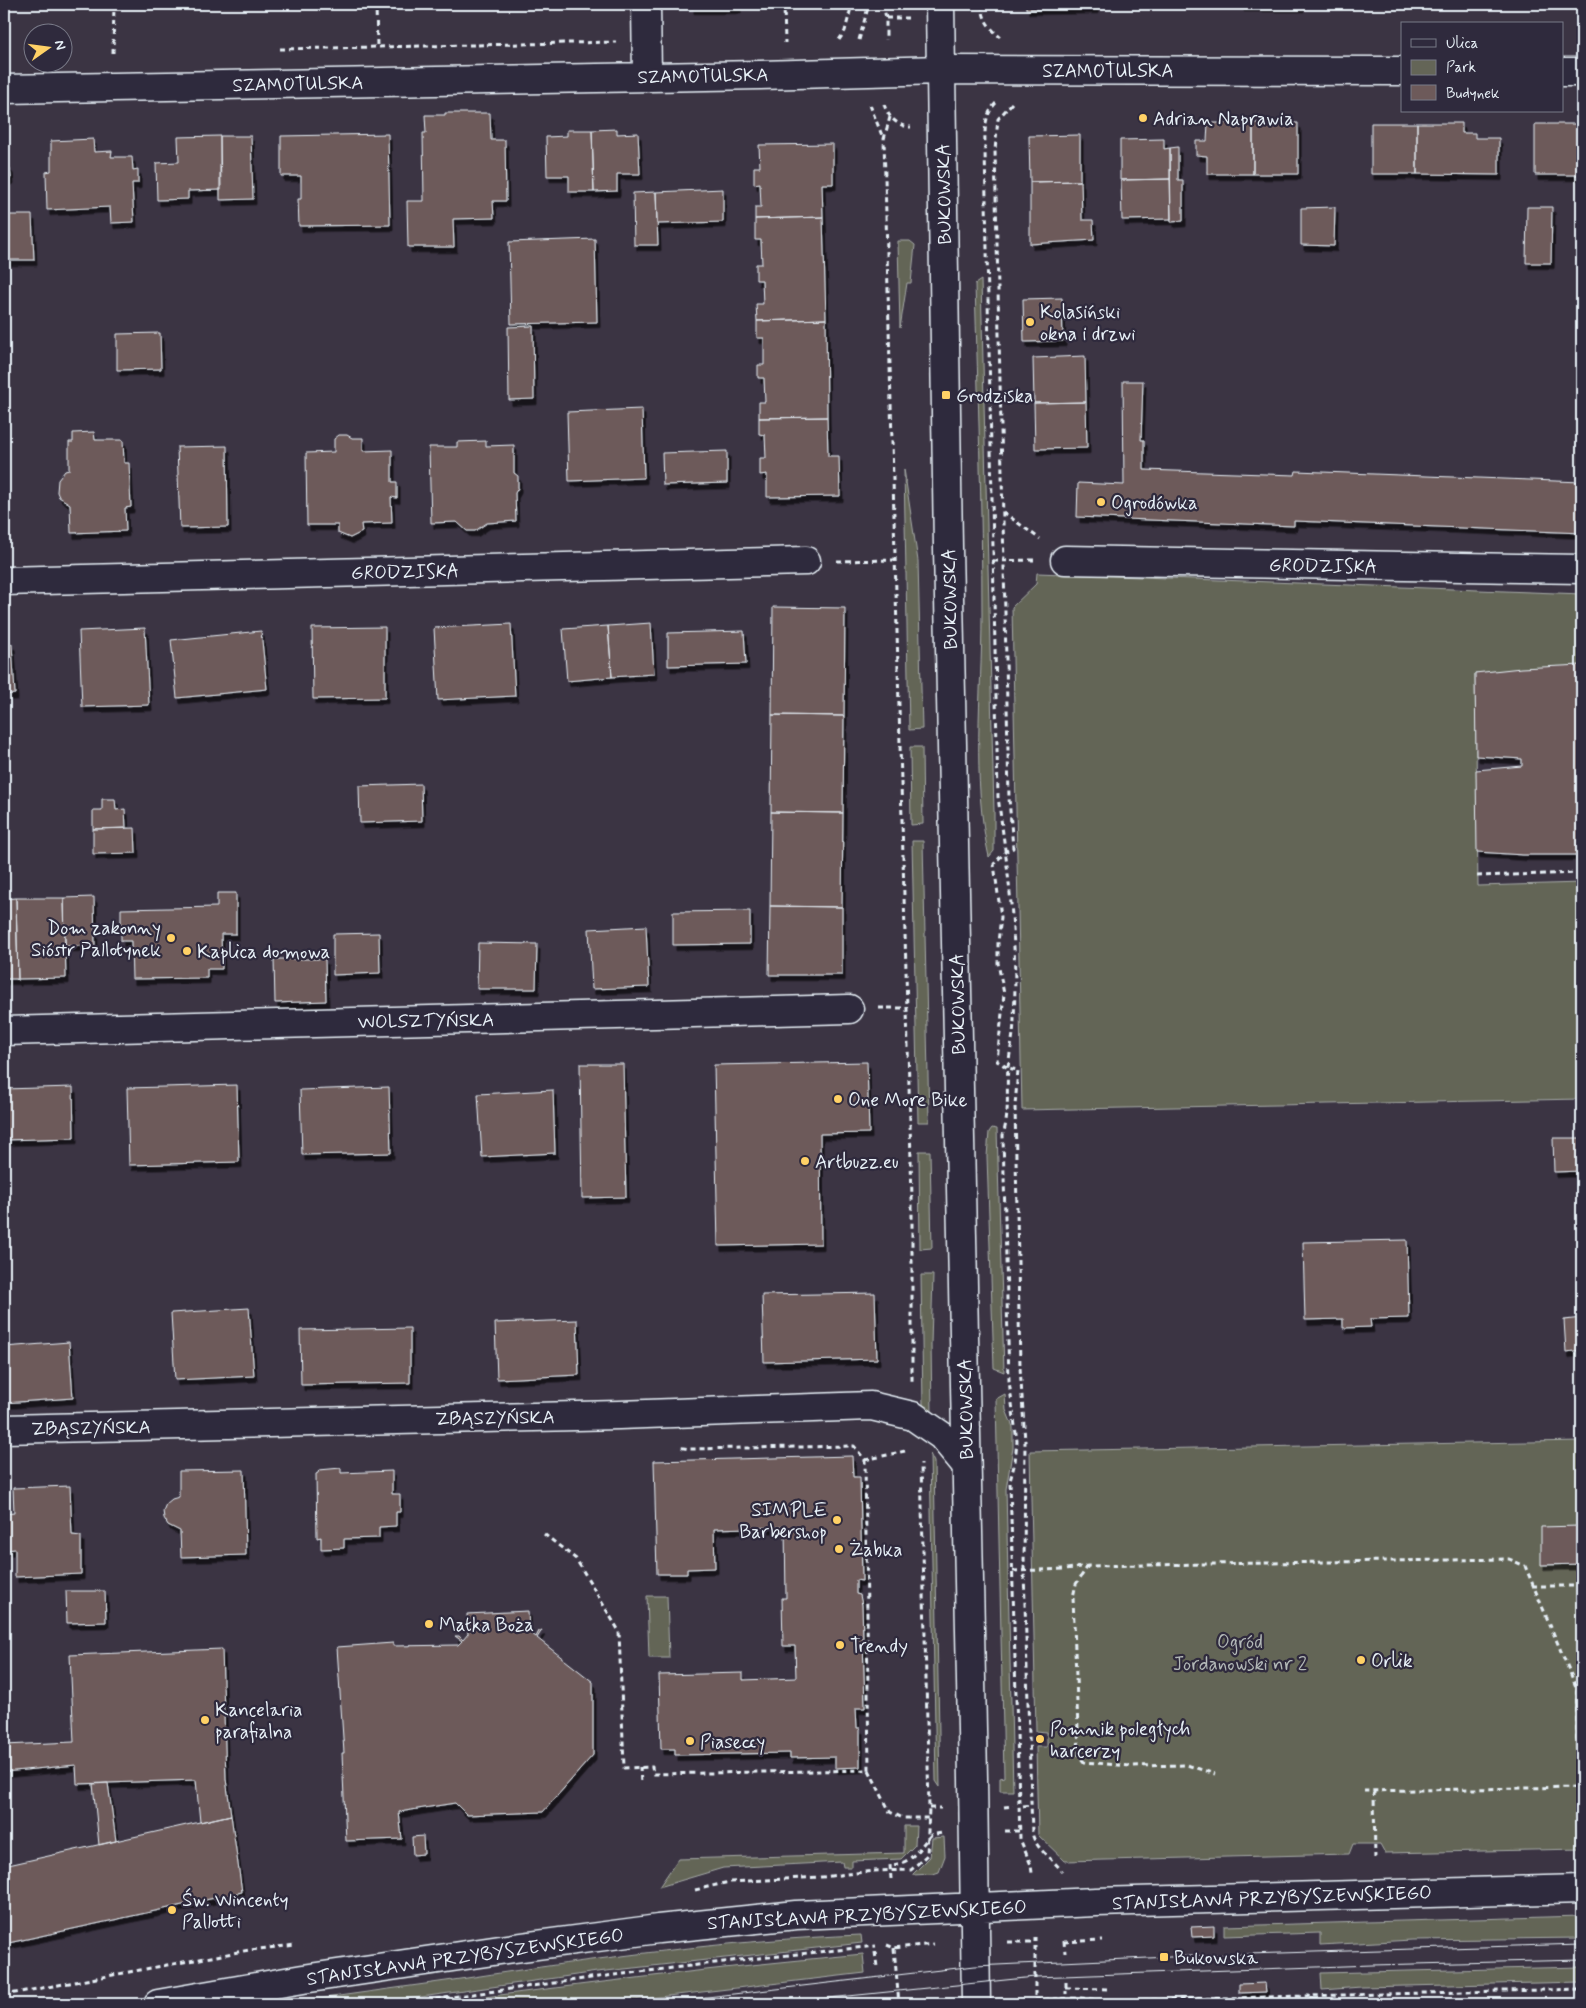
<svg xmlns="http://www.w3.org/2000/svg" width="1586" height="2008" viewBox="0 0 1586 2008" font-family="Mynerve,sans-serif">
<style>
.green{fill:#646557;stroke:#a6aba8}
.building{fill:#6d5a5a;stroke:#e8f1f8;filter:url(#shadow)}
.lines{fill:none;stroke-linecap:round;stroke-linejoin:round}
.minor-casing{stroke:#e8f1f8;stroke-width:31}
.major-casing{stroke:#e8f1f8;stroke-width:31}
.path{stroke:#e8f1f8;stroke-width:3;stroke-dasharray:5 4;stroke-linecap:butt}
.minor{stroke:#2f2a3d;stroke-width:28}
.major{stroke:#2f2a3d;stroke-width:28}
.tram{stroke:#e8f1f8;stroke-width:1}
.poi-dot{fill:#ffd166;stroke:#2f2a3d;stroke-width:2}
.labels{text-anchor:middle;stroke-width:4.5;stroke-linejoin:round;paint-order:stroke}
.street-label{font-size:19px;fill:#e8f1f8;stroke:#2f2a3d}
.poi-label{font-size:19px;fill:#e8f1f8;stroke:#2f2a3d;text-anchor:start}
.park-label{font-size:19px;fill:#b3b9b8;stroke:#2f2a3d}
</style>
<defs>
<filter id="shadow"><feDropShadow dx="3" dy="5.5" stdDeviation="0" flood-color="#0009"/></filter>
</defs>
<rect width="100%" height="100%" fill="#3b3443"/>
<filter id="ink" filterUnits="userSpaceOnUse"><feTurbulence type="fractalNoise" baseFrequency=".02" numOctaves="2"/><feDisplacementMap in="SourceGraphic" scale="10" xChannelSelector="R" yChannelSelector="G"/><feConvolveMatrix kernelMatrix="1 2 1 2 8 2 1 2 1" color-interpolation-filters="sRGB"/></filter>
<g filter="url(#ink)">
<path class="green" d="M 898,241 L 910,241 L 915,245 L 911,283 L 907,283 L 900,328 Z
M 981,280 L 994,812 L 994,851 L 989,857 C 971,777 982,696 982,615 C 982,505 978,394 975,284 Z
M 904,469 L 918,561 L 922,729 L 909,730 Z
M 1037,573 L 1582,594 L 1582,667 L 1475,673 L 1478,886 L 1582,883 L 1582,1099 L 1022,1110 L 1012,607 L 1036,584 Z
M 910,747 L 922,747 L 923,824 L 911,825 Z
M 912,841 L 923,841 L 929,1122 L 918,1122 Z
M 992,1128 L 997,1129 L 1004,1372 L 994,1368 L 987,1156 L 989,1132 Z
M 919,1151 L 930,1151 L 932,1248 L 920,1249 Z
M 921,1275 L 933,1275 L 931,1344 L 932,1413 L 923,1406 Z
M 1005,1394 L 1006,1410 L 1013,1427 L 1013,1448 L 1006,1489 L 1013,1791 L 1000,1791 L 1000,1778 L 1004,1777 L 996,1399 Z
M 1582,1441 L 1582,1849 L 1385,1853 L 1380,1844 L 1353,1844 L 1349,1854 L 1065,1861 L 1038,1835 L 1036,1747 L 1047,1747 L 1047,1732 L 1036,1731 L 1030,1451 Z
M 930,1454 L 934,1462 L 940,1787 L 936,1781 Z
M 647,1596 L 667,1596 L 669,1658 L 649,1658 Z
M 904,1826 L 916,1826 L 915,1845 L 901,1859 L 852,1861 L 852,1867 L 843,1867 L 842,1862 L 723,1868 L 659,1887 L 678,1859 L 904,1853 Z
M 944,1837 L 945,1856 L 939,1872 L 933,1874 L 912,1875 L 930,1857 L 932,1838 Z
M 1582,1916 L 1582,1938 L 1412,1940 L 1320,1945 L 1320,1933 L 1224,1936 L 1224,1926 Z
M 861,1935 L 862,1943 L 597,1972 L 372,2004 L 287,2004 C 347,1994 407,1987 467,1978 C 598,1958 729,1940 861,1935 Z
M 863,1954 L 865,1973 L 599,2004 L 431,2004 C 575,1985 719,1967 863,1954 Z
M 1582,1967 L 1582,1982 L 1361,1987 L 1322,1990 L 1321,1973 Z"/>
<path class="building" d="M 691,4 L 738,4 L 738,8 L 691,8 Z
M 1026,4 L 1095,4 L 1095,8 L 1026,9 Z
M 1241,4 L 1301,4 L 1301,6 L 1241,6 Z
M 445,113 L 490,113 L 491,140 L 505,140 L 506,201 L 493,201 L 494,218 L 453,219 L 454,247 L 408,247 L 407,201 L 424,201 L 423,133 L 426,133 L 425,115 L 445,115 Z
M 1208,123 L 1253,123 L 1253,174 L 1207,174 L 1207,156 L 1196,155 L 1196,141 L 1207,141 Z
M 1253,123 L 1298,123 L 1298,174 L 1253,174 Z
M 1371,123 L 1417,123 L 1417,174 L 1371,174 Z
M 1417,123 L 1462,123 L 1462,133 L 1475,133 L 1475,138 L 1499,138 L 1499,175 L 1417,174 Z
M 1535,124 L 1581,124 L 1581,175 L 1535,175 Z
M 1581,124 L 1582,124 L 1582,175 L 1581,175 Z
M 617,129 L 617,134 L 638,133 L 640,174 L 617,174 L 617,191 L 594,192 L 592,130 Z
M 567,130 L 592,130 L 594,192 L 569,192 L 569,176 L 547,176 L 546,137 L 567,136 Z
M 388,134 L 390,225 L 299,226 L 298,199 L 301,199 L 301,176 L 281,176 L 281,136 Z
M 1080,135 L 1080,181 L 1030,182 L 1029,136 Z
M 220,136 L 251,136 L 253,199 L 220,200 Z
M 220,136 L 221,190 L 188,191 L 188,199 L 157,200 L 156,163 L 179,162 L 178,137 Z
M 93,139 L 94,152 L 112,151 L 111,157 L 132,157 L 133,170 L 138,169 L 138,183 L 132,183 L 134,222 L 111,223 L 110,207 L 47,210 L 46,172 L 51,171 L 51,141 Z
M 1164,139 L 1164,149 L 1170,148 L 1170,179 L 1120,180 L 1120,140 Z
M 833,144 L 833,184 L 822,184 L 823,217 L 755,219 L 755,207 L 761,207 L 760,183 L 754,184 L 754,167 L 760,167 L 759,145 Z
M 1178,147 L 1178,180 L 1183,180 L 1183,221 L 1171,222 L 1170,148 Z
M 4,165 L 10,168 L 11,178 L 4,181 Z
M 1170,179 L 1171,219 L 1122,220 L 1121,180 Z
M 1081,181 L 1082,220 L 1093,220 L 1094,240 L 1030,244 L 1030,182 Z
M 723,189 L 723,222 L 657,224 L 656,192 Z
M 656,192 L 658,245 L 634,245 L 633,193 Z
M 1335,207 L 1334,246 L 1301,245 L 1301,208 Z
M 1527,207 L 1552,207 L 1551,263 L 1526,263 Z
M 4,215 L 32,215 L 34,260 L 4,260 Z
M 823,217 L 826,319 L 757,321 L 756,304 L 763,304 L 762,280 L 756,280 L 756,264 L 762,264 L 761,240 L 755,240 L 755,219 Z
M 595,239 L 597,322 L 511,324 L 509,242 Z
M 1062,298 L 1063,341 L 1024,342 L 1023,299 Z
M 826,319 L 827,417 L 759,418 L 759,402 L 765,402 L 764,378 L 758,378 L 758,365 L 764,365 L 764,338 L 757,338 L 757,321 Z
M 533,326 L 534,399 L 509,400 L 508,327 Z
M 160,333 L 161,369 L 117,370 L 117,334 Z
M 1085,356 L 1086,402 L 1034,403 L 1033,358 Z
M 1123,381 L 1143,381 L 1141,440 L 1144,440 L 1144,470 L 1295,475 L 1296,471 L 1582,482 L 1582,533 L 1294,521 L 1294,526 L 1077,517 L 1078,483 L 1124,485 Z
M 1086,402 L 1087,448 L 1035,449 L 1034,403 Z
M 642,409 L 644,478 L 569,481 L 567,412 Z
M 827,417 L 828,456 L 839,456 L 840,496 L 767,497 L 767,474 L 760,475 L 760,458 L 766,458 L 765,435 L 759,434 L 759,418 Z
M 94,432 L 95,440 L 123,440 L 124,463 L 129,463 L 131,507 L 125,508 L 126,531 L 71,533 L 70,504 L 59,497 L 57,492 L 58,480 L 65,471 L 69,470 L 69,442 L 73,442 L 73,433 Z
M 339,435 L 347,435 L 352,438 L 363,438 L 363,451 L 392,450 L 392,482 L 397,482 L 397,498 L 391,497 L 392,523 L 361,524 L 362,532 L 350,538 L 338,533 L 338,525 L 307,525 L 306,453 L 334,452 L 334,439 Z
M 486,441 L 486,446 L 514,445 L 514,473 L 518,476 L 518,488 L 515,493 L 516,521 L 487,523 L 475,531 L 467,531 L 457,522 L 431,523 L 429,447 L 457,447 L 457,442 Z
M 227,446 L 228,527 L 180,528 L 177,447 Z
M 727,451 L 727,483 L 663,485 L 662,453 Z
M 773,607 L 845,608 L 844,716 L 772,715 Z
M 651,623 L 654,674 L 612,677 L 608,626 Z
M 511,624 L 515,696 L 438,700 L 434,628 Z
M 608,626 L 612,677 L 567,681 L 563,629 Z
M 385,627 L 385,698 L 313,699 L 312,628 Z
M 145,628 L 149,705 L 82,707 L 79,631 Z
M 261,631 L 267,689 L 177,698 L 171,640 Z
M 744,631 L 746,664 L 668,666 L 668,633 Z
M 4,644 L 12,644 L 15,694 L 4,695 Z
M 1582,665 L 1582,855 L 1523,855 L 1477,852 L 1476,770 L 1522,766 L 1522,759 L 1476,756 L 1475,673 L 1521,668 Z
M 772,715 L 844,716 L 843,813 L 771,812 Z
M 421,784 L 422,821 L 360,823 L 359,786 Z
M 102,799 L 115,799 L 116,810 L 125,809 L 126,828 L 93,829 L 93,810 L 102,810 Z
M 771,812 L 843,813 L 842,907 L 770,906 Z
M 135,828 L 136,853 L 93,854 L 93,829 Z
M 217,893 L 236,893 L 236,934 L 221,934 L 222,969 L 207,969 L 207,978 L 132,979 L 131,941 L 121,941 L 121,909 L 217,907 Z
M 94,897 L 95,946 L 65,946 L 64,898 Z
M 16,898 L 18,979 L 18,981 L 16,979 L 4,979 L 4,899 Z
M 16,898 L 64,898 L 66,978 L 18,979 Z
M 770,906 L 842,907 L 842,975 L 769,975 Z
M 750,911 L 750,944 L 673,945 L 673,912 Z
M 646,926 L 649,987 L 592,989 L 589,929 Z
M 379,933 L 380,973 L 333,975 L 333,934 Z
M 478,943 L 537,944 L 536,989 L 477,989 Z
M 274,959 L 325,959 L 326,1001 L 275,1003 Z
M 867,1062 L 869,1133 L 820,1134 L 821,1244 L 718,1246 L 714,1065 Z
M 580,1064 L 623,1064 L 626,1197 L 582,1198 Z
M 237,1085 L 239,1162 L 129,1165 L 127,1088 Z
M 73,1087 L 74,1138 L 4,1140 L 4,1089 Z
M 389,1087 L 391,1153 L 302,1155 L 300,1090 Z
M 553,1090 L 555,1153 L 482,1157 L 478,1094 Z
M 1553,1138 L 1582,1138 L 1582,1171 L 1554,1172 Z
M 1407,1240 L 1409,1318 L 1370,1319 L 1371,1327 L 1343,1328 L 1343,1319 L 1305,1320 L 1303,1242 Z
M 875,1293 L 877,1359 L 764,1362 L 762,1295 Z
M 249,1308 L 254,1376 L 175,1380 L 171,1313 Z
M 1582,1318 L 1582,1350 L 1566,1352 L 1564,1320 Z
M 577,1320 L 579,1375 L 497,1379 L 495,1323 Z
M 410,1328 L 410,1383 L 301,1385 L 300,1330 Z
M 69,1342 L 73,1398 L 4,1403 L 4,1347 Z
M 852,1456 L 853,1477 L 860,1477 L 862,1581 L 856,1580 L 856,1594 L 860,1595 L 862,1605 L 865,1708 L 856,1708 L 857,1728 L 860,1728 L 860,1767 L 835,1768 L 835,1757 L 790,1758 L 790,1753 L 675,1755 L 675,1749 L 661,1749 L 659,1675 L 743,1673 L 743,1680 L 796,1678 L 795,1646 L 783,1646 L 782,1598 L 786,1598 L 785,1527 L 714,1529 L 715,1568 L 687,1569 L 687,1574 L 657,1574 L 654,1461 Z
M 341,1468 L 341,1473 L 392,1471 L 392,1494 L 400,1494 L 400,1512 L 396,1512 L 396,1526 L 379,1527 L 379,1538 L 344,1539 L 344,1548 L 321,1549 L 321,1537 L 317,1538 L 316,1474 L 318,1473 L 319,1470 Z
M 244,1470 L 246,1555 L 181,1557 L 180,1531 L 168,1525 L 164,1518 L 163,1511 L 166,1504 L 172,1499 L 179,1497 L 179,1471 Z
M 70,1486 L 72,1535 L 81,1536 L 81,1574 L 15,1577 L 15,1549 L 6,1550 L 5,1514 L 14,1513 L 13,1488 Z
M 1579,1526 L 1582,1526 L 1582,1564 L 1541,1565 L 1541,1527 Z
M 66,1591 L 105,1591 L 106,1622 L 67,1623 Z
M 528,1611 L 529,1632 L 536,1637 L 539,1631 L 542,1630 L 537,1638 L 593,1682 L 593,1755 L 543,1812 L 467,1815 L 455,1803 L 399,1812 L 402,1839 L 346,1841 L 342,1753 L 344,1753 L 337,1647 L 393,1643 L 393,1646 L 458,1645 L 462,1641 L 455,1636 L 459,1636 L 463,1640 L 468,1634 L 467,1614 Z
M 222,1649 L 226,1779 L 231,1815 L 200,1822 L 196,1780 L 77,1784 L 76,1765 L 4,1772 L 4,1745 L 74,1742 L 70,1655 Z
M 108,1783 L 116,1841 L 99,1845 L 93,1784 Z
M 231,1815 L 242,1892 L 4,1944 L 4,1866 Z
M 423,1836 L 424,1854 L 413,1855 L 412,1837 Z
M 1214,1926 L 1214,1936 L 1192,1937 L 1191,1927 Z
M 1265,1983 L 1266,1992 L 1239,1993 L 1239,1984 Z"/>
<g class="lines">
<defs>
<path id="minor" d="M 646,4 L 647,76
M 1562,72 L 1582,72
M 4,89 L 760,75 L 941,70 L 1402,71
M 1065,560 L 1582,569
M 4,581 L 806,561
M 4,1031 L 849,1009
M 4,1429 L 619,1415 L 871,1406 L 913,1416 L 942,1436 L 966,1465"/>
<path id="major" d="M 940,4 L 948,548 L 973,1778 L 976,2004
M 158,2004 L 303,1979 L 500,1950 L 658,1929 L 796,1915 L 1096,1902 L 1582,1889"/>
</defs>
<use href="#minor" class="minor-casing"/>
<use href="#major" class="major-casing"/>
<path class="path" d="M 376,4 L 377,47
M 784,4 L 785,43
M 883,4 L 886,18 L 886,40
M 982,4 C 983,20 988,26 1000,37
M 886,18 L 908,18
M 839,40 L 845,31 L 852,4
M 859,40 L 869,4
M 280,49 L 616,42
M 113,53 L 114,4
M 996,103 C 983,116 985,134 985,150 L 998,797 C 1008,869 1018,944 1014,1018 C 1014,1034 1010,1051 1008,1067 C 1006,1090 1010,1112 1003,1135 L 1009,1381 L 1017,1441 L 1015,1462 L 1010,1481 L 1020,1839 L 1031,1865 L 1032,1873
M 1012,103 L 998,119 L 995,150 L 1009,798 L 1013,848 L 1006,851 L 994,864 L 1001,917 L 998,942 L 998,963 L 1004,994 L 997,1061 L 1008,1068 L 1018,1070 L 1015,1106 L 1020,1367 L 1025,1441 L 1024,1571 L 1032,1833 C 1036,1850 1052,1858 1062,1871
M 884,104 C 887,116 898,127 911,127
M 870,105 L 883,138
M 890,117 L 884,139 L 912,1198 L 912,1383
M 1003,512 L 1040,539
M 837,561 L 895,560
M 993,561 L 1034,560
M 1477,876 L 1582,873
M 879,1008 L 907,1008
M 865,1460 L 905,1451
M 544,1534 L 576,1559 L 619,1631 L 624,1768 L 652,1767 L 653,1774 L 869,1770 L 865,1460 L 854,1446 L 690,1449 L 678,1447
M 1088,1566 L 1076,1584 L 1073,1597 L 1079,1756 L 1084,1762 L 1131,1766 L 1187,1765 L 1215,1774
M 1013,1571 L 1066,1569 L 1088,1566 L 1509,1559 L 1525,1566 L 1577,1689 L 1577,1787 L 1364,1791
M 1532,1586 L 1582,1586
M 640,1767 L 641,1784
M 869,1770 L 890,1812 L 903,1818 L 929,1818
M 1374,1791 L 1375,1862
M 1023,1806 L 1031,1805
M 1004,1807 L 1013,1806
M 929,1808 L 941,1808
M 1005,1831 L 1020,1831
M 891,1879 L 890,1865 C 913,1864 917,1849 931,1835 L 942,1833
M 695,1890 L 729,1882 L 822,1877 L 873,1871 L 911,1870 L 927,1855 L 929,1808 L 921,1463
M 1035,1937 L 1035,2004
M 1064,1941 L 1065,1953
M 1008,1942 L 1035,1942
M 1064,1942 L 1102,1940
M 887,1945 L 894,1948 L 934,1944
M 894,1948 L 899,2004
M 875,1952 L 877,1967
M 1066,1982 L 1066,1994
M 1066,1988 L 1108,1989
M 4,1995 L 249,1950 L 296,1945
M 879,1999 L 880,2004
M 1035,2000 L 1079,1998 L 1109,2001 L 1582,1989
M 1067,2003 L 1067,2004
M 400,2004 L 598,1977 L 740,1960 L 876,1946"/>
<use href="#minor" class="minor"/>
<use href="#major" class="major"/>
<path class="tram" d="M 647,2004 L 975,1966 L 1213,1955 L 1582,1944
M 770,2004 L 1035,1977 L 1372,1965 L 1582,1960"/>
</g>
</g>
<g class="poi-dot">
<circle cx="1143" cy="118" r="5"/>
<circle cx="1030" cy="322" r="5"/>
<rect x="941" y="390" width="10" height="10" rx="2.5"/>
<circle cx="1101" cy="502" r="5"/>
<circle cx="171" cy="938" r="5"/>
<circle cx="187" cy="951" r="5"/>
<circle cx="838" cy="1099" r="5"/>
<circle cx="805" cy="1161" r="5"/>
<circle cx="837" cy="1520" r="5"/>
<circle cx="839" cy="1549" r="5"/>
<circle cx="429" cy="1624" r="5"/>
<circle cx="840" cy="1645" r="5"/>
<circle cx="1361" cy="1660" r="5"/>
<circle cx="205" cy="1720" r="5"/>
<circle cx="1040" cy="1739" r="5"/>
<circle cx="690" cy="1741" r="5"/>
<circle cx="172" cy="1910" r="5"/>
<rect x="1159" y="1952" width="10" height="10" rx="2.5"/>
</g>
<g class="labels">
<g class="street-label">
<text x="1108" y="77">SZAMOTULSKA</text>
<text transform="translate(703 75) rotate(-1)" y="7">SZAMOTULSKA</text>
<text transform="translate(298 83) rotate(-1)" y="7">SZAMOTULSKA</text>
<text transform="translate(943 194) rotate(-91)" y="7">BUKOWSKA</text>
<text transform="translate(1323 565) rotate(1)" y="7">GRODZISKA</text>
<text transform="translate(405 571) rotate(-1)" y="7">GRODZISKA</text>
<text transform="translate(949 599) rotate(-91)" y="7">BUKOWSKA</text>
<text transform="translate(957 1004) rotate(-91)" y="7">BUKOWSKA</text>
<text transform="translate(426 1020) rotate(-1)" y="7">WOLSZTYŃSKA</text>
<text transform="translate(965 1409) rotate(-91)" y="7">BUKOWSKA</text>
<text transform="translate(495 1417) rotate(-1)" y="7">ZBĄSZYŃSKA</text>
<text transform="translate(91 1427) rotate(-1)" y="7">ZBĄSZYŃSKA</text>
<text transform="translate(1272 1897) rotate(-2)" y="7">STANISŁAWA PRZYBYSZEWSKIEGO</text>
<text transform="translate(867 1914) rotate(-3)" y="7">STANISŁAWA PRZYBYSZEWSKIEGO</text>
<text transform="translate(465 1956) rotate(-8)" y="7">STANISŁAWA PRZYBYSZEWSKIEGO</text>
</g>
<g class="poi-label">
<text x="1153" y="125">Adrian Naprawia</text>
<text x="1040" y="318">Kolasiński<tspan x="1040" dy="22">okna i drzwi</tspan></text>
<text x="956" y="402">Grodziska</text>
<text x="1111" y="509">Ogrodówka</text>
<text x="161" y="934" text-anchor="end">Dom zakonny<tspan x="161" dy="22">Sióstr Pallotynek</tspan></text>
<text x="197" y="958">Kaplica domowa</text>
<text x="848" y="1106">One More Bike</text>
<text x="815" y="1168">Artbuzz.eu</text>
<text x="827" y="1516" text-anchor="end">SIMPLE<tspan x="827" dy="22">Barbershop</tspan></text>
<text x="849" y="1556">Żabka</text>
<text x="439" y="1631">Matka Boża</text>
<text x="850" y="1652">Trendy</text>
<text x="1371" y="1667">Orlik</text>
<text x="215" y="1716">Kancelaria<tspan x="215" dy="22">parafialna</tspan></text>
<text x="1050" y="1735">Pomnik poległych<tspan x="1050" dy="22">harcerzy</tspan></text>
<text x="700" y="1748">Piaseccy</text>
<text x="182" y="1906">Św. Wincenty<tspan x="182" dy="22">Pallotti</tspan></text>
<text x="1174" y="1964">Bukowska</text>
</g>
<g class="park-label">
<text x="1240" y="1648">Ogród<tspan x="1240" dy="22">Jordanowski nr 2</tspan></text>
</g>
</g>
<rect width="1586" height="2008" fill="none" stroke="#2f2a3d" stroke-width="20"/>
<rect x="10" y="10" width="1566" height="1988" fill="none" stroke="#e8f1f8" stroke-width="2" filter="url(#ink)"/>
<rect x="1401" y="22" width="162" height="90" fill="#2f2a3d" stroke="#797a88"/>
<rect x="1411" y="39" width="25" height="8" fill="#2f2a3d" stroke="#797a88"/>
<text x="1446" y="48" font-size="15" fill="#e8f1f8">Ulica</text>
<rect x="1411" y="60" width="25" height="15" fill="#646557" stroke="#797a88"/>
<text x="1446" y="72" font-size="15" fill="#e8f1f8">Park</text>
<rect x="1411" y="85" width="25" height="15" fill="#6d5a5a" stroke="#797a88"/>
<text x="1446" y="98" font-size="15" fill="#e8f1f8">Budynek</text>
<g transform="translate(48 48) rotate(76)"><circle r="24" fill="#2f2a3d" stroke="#797a88"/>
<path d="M0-4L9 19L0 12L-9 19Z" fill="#ffd166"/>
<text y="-8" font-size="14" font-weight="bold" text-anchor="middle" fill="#e8f1f8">N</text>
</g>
</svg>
